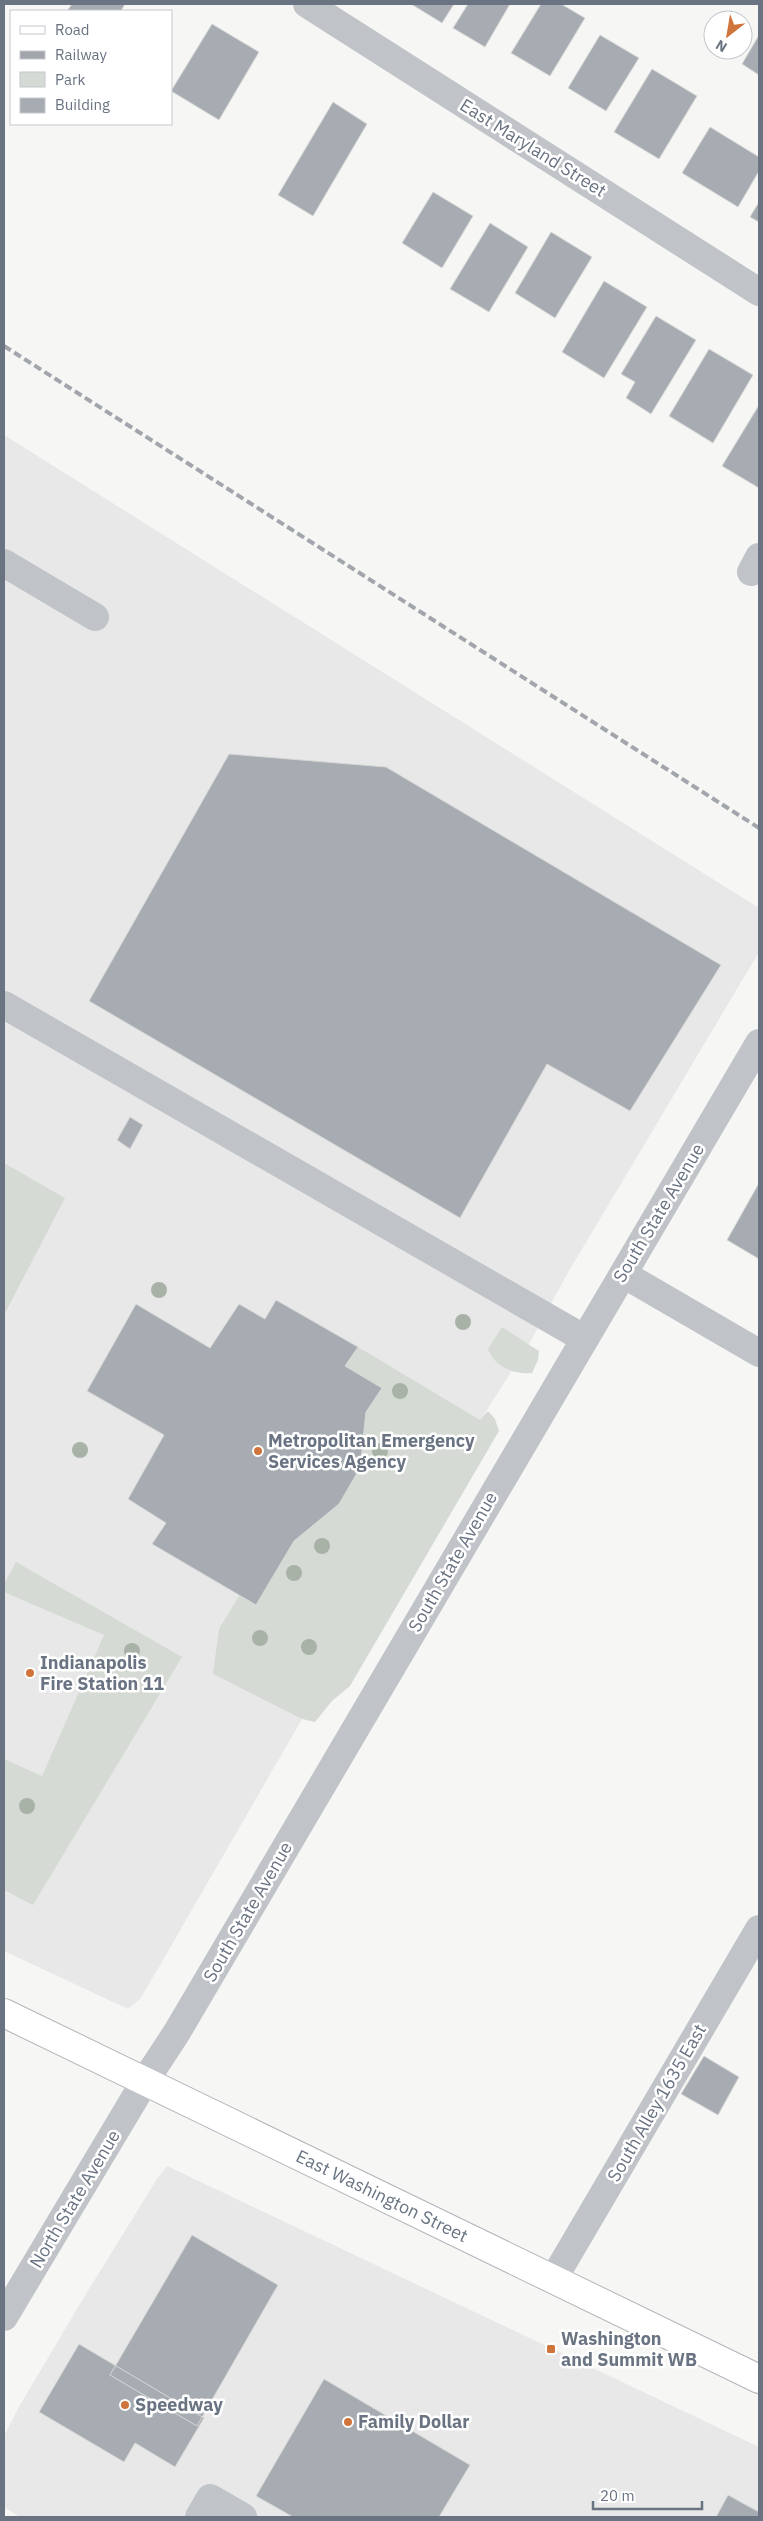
<svg xmlns="http://www.w3.org/2000/svg" width="763" height="2521" viewBox="0 0 763 2521" font-family="'IBM Plex Sans',sans-serif">
<style>
.built{fill:#e7e8e7}
.green{fill:#d5dbd4}
.building{fill:#a7acb3;stroke:#d8d8d6}
.lines{fill:none;stroke-linecap:round;stroke-linejoin:round}
.major-casing{stroke:#b2b5b9;stroke-width:30}
.minor{stroke:#c0c3c7;stroke-width:28}
.major{stroke:#fff;stroke-width:28}
.rail{stroke:#a2a6ac;stroke-width:4;stroke-dasharray:8 4;stroke-linecap:butt}
.tree{fill:#a8b2a6}
.poi-dot{fill:#cf753c;stroke:#fff;stroke-width:2}
.labels{text-anchor:middle;stroke-width:5;stroke-linejoin:round;paint-order:stroke}
.street-label{font-size:18px;fill:#697382;stroke:#fff}
.poi-label{font-size:18px;font-weight:bold;fill:#697382;stroke:#fff;text-anchor:start}
</style>
<rect width="100%" height="100%" fill="#f6f7f4"/>
<path class="built" d="M 4,435 L 759,908 L 759,952 L 566,1276 L 529,1344 L 485,1413 L 302,1719 L 141,1998 L 128,2009 L 4,1951 Z
M 167,2166 L 759,2447 L 759,2517 L 243,2517 L 211,2498 L 199,2517 L 20,2517 L 4,2507 L 4,2436 L 20,2405 L 86,2294 L 157,2179 Z"/>
<path class="green" d="M 4,1163 L 65,1198 L 4,1315 Z
M 502,1327 L 539,1351 L 538,1360 L 532,1373 C 514,1375 495,1367 488,1349 Z
M 358,1347 L 480,1420 L 488,1411 L 495,1419 L 499,1431 L 350,1686 L 332,1701 L 315,1722 L 302,1719 L 213,1674 L 219,1629 L 239,1596 L 256,1605 L 294,1541 L 339,1504 L 360,1468 L 345,1366 Z
M 16,1562 L 182,1657 L 33,1905 L 4,1890 L 4,1759 L 42,1776 L 104,1635 L 4,1592 L 4,1584 Z"/>
<path class="building" d="M 72,4 L 125,4 L 121,11 L 67,11 Z
M 411,4 L 454,4 L 442,23 Z
M 468,4 L 510,4 L 485,47 L 453,28 Z
M 541,4 L 561,4 L 585,18 L 550,76 L 511,53 Z
M 212,24 L 259,52 L 219,120 L 171,91 Z
M 600,35 L 639,58 L 606,111 L 568,88 Z
M 759,35 L 759,75 L 742,64 Z
M 652,69 L 697,96 L 659,159 L 614,132 Z
M 333,102 L 367,124 L 313,216 L 278,195 Z
M 710,127 L 759,157 L 759,171 L 738,207 L 682,173 Z
M 433,192 L 473,216 L 442,268 L 402,243 Z
M 759,202 L 759,222 L 750,217 Z
M 490,223 L 528,247 L 489,312 L 450,289 Z
M 551,232 L 592,257 L 555,318 L 515,293 Z
M 604,281 L 647,307 L 604,378 L 562,352 Z
M 656,316 L 696,340 L 651,414 L 626,398 L 635,382 L 621,374 Z
M 709,349 L 753,375 L 713,443 L 669,416 Z
M 759,405 L 759,488 L 722,466 Z
M 229,754 L 386,767 L 721,965 L 630,1111 L 547,1064 L 460,1218 L 89,1001 Z
M 130,1117 L 143,1125 L 130,1149 L 117,1140 Z
M 759,1183 L 759,1259 L 727,1240 Z
M 276,1300 L 358,1347 L 345,1366 L 382,1388 L 366,1412 L 360,1468 L 339,1504 L 294,1541 L 256,1605 L 152,1544 L 166,1523 L 128,1499 L 164,1435 L 87,1391 L 136,1304 L 210,1348 L 239,1304 L 265,1319 Z
M 704,2056 L 739,2077 L 718,2115 L 681,2094 Z
M 192,2235 L 278,2285 L 197,2426 L 110,2375 Z
M 79,2344 L 204,2418 L 175,2467 L 135,2443 L 124,2462 L 39,2412 Z
M 324,2379 L 470,2465 L 439,2517 L 293,2517 L 256,2496 Z
M 728,2495 L 759,2512 L 759,2517 L 716,2517 Z"/>
<g class="lines">
<defs>
<g id="major">
<path id="s1" d="M 4,2013 L 759,2379"/>
</g>
</defs>
<use href="#major" class="major-casing"/>
<path class="minor" d="M 307,4 L 759,292
M 4,563 L 95,617
M 751,572 L 759,557
M 4,1005 L 585,1339
M 623,1274 L 759,1353
M 554,2278 L 759,1929
M 4,2317 L 145,2081 L 177,2032 L 759,1043
M 199,2517 L 210,2498 L 243,2517"/>
<use href="#major" class="major"/>
<path class="rail" d="M 4,346 L 759,828"/>
</g>
<g class="tree">
<circle cx="159" cy="1290" r="8"/>
<circle cx="463" cy="1322" r="8"/>
<circle cx="400" cy="1391" r="8"/>
<circle cx="80" cy="1450" r="8"/>
<circle cx="380" cy="1451" r="8"/>
<circle cx="322" cy="1546" r="8"/>
<circle cx="294" cy="1573" r="8"/>
<circle cx="260" cy="1638" r="8"/>
<circle cx="309" cy="1647" r="8"/>
<circle cx="132" cy="1651" r="8"/>
<circle cx="27" cy="1806" r="8"/>
</g>
<g class="poi-dot">
<circle cx="258" cy="1451" r="5"/>
<circle cx="30" cy="1673" r="5"/>
<rect x="546" y="2344" width="10" height="10" rx="2.5"/>
<circle cx="125" cy="2405" r="5"/>
<circle cx="348" cy="2422" r="5"/>
</g>
<g class="labels">
<g class="street-label">
<text transform="translate(533 148) rotate(32)" y="6">East Maryland Street</text>
<text transform="translate(659 1213) rotate(-59)" y="6">South State Avenue</text>
<text transform="translate(453 1562) rotate(-60)" y="6">South State Avenue</text>
<text transform="translate(248 1912) rotate(-60)" y="6">South State Avenue</text>
<text transform="translate(657 2103) rotate(-60)" y="6">South Alley 1635 East</text>
<text dy="6" stroke="none"><textPath href="#s1" startOffset="420">East Washington Street</textPath></text>
<text transform="translate(75 2199) rotate(-59)" y="6">North State Avenue</text>
</g>
<g class="poi-label">
<text x="268" y="1447">Metropolitan Emergency<tspan x="268" dy="21">Services Agency</tspan></text>
<text x="40" y="1669">Indianapolis<tspan x="40" dy="21">Fire Station 11</tspan></text>
<text x="561" y="2345">Washington<tspan x="561" dy="21">and Summit WB</tspan></text>
<text x="135" y="2411">Speedway</text>
<text x="358" y="2428">Family Dollar</text>
</g>
</g>
<rect width="763" height="2521" fill="none" stroke="#697382" stroke-width="10"/>
<rect x="10" y="10" width="162" height="115" fill="#ffffff" stroke="#c3c7cd"/>
<rect x="20" y="26" width="25" height="8" fill="#ffffff" stroke="#c3c7cd"/>
<text x="55" y="35" font-size="15" fill="#697382">Road</text>
<rect x="20" y="51" width="25" height="8" fill="#a2a6ac" stroke="#c3c7cd"/>
<text x="55" y="60" font-size="15" fill="#697382">Railway</text>
<rect x="20" y="72" width="25" height="15" fill="#d5dbd4" stroke="#c3c7cd"/>
<text x="55" y="85" font-size="15" fill="#697382">Park</text>
<rect x="20" y="98" width="25" height="15" fill="#a7acb3" stroke="#c3c7cd"/>
<text x="55" y="110" font-size="15" fill="#697382">Building</text>
<g transform="translate(728 35) rotate(211)"><circle r="24" fill="#ffffff" stroke="#c3c7cd"/>
<path d="M0-4L9 19L0 12L-9 19Z" fill="#cf753c"/>
<text y="-8" font-size="14" font-weight="bold" text-anchor="middle" fill="#697382">N</text>
</g>
<path d="M593 2501v8h109v-8" fill="none" stroke="#697382" stroke-width="2.5"/>
<text x="600" y="2501" font-size="15" fill="#697382" stroke="#ffffff" stroke-width="4" paint-order="stroke">20 m</text>
</svg>
